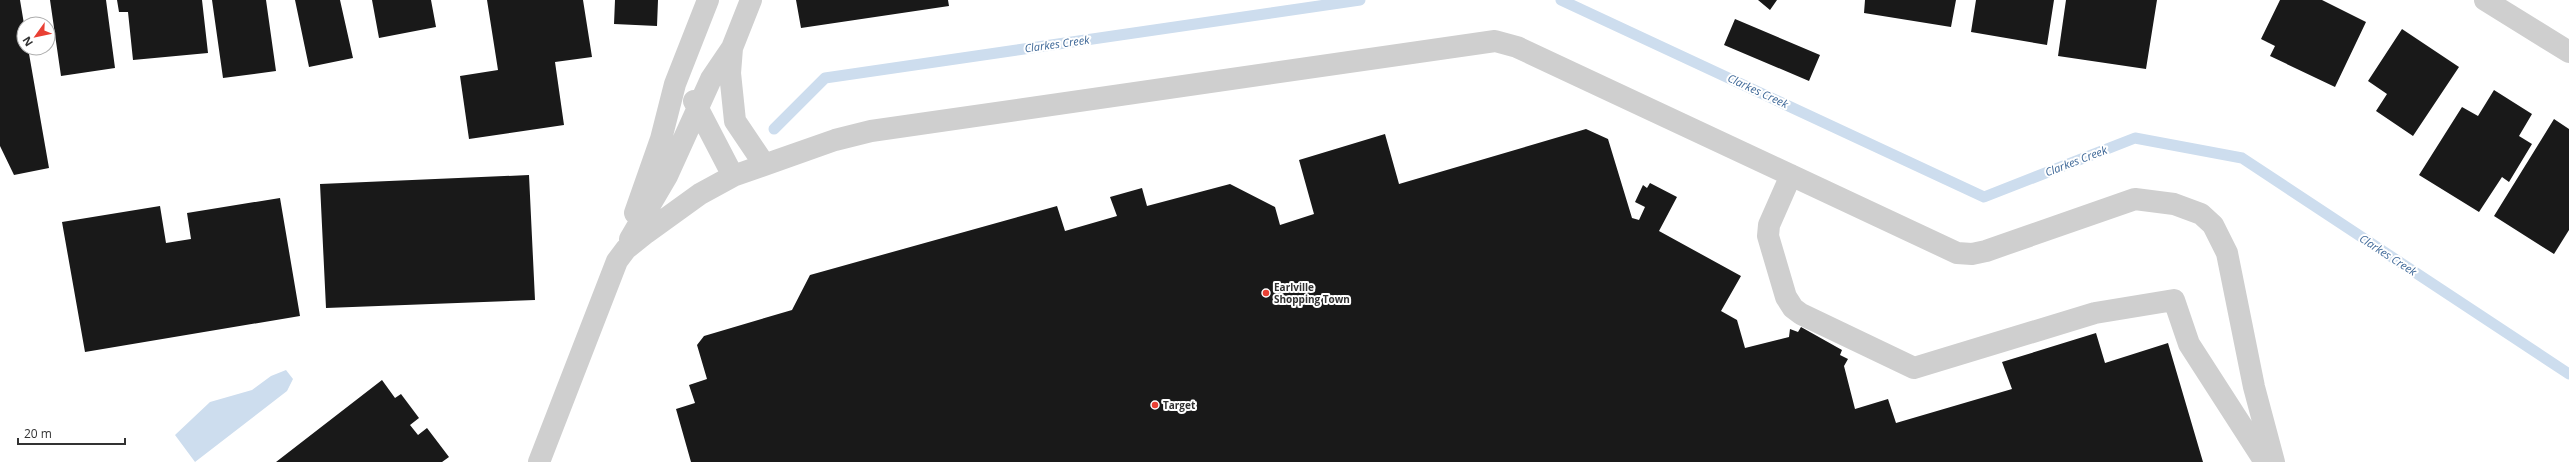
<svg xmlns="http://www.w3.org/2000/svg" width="2569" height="462" viewBox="0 0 2569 462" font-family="'Open Sans',sans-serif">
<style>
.water{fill:#cdddee}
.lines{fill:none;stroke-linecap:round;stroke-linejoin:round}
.stream{stroke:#cdddee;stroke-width:11}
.building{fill:#191919}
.minor{stroke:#cfcfcf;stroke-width:22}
.poi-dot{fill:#e94034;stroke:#fff;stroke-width:1.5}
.labels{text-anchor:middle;stroke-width:4;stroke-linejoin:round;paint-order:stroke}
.poi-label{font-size:10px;font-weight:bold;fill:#323232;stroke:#fff;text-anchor:start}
.water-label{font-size:11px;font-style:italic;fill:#3d6797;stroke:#fff}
</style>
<rect width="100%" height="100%" fill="#fff"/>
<path class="water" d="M 286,370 L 293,379 L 287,391 L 195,462 L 175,435 L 210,402 L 252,390 L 271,376 Z"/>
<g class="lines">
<path class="stream" d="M 1561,0 L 1984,197 L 2135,138 L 2242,158 L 2569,374
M 774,129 L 825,78 L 1360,0"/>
</g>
<path class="building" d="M 0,0 L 20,0 L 24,24 L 24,48 L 28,48 L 49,168 L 14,175 L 0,146 Z
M 50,0 L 106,0 L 115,68 L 61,76 Z
M 117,0 L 202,0 L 208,53 L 133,60 L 128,12 L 119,12 Z
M 212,0 L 266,0 L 276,71 L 223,78 Z
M 295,0 L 340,0 L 353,58 L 309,67 Z
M 372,0 L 431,0 L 436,27 L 379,38 Z
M 487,0 L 583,0 L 592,57 L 555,62 L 564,125 L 469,139 L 460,76 L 498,70 Z
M 615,0 L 658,0 L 657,26 L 614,24 Z
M 796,0 L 948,0 L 949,6 L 801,28 Z
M 1758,0 L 1777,0 L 1770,10 Z
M 1865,0 L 1956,0 L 1951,27 L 1864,13 Z
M 1976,0 L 2054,0 L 2047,45 L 1971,32 Z
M 2066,0 L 2157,0 L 2146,69 L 2058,56 Z
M 2280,0 L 2322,0 L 2366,22 L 2335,87 L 2270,56 L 2275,46 L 2261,39 Z
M 1735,19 L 1820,55 L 1809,81 L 1724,45 Z
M 2402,29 L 2459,67 L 2413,136 L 2376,111 L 2387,94 L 2368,81 Z
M 2494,90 L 2532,114 L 2519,136 L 2532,144 L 2509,182 L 2502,177 L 2479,212 L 2419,175 L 2462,107 L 2478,116 Z
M 2554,119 L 2569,129 L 2569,230 L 2554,254 L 2494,216 Z
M 1586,129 L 1608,139 L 1632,218 L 1639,220 L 1645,207 L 1635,202 L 1643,185 L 1647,188 L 1650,183 L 1677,197 L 1659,231 L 1741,276 L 1721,311 L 1737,320 L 1745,348 L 1789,337 L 1790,329 L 1798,332 L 1801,327 L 1842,350 L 1840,355 L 1848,359 L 1844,366 L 1855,409 L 1888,399 L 1896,423 L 2012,389 L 2002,362 L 2096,333 L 2105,363 L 2168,343 L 2203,462 L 691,462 L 676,409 L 695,403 L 689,385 L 707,379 L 697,345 L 704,336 L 792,310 L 810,275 L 1057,206 L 1065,231 L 1117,216 L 1110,197 L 1142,188 L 1147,206 L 1230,184 L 1275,207 L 1280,225 L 1314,214 L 1299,160 L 1385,134 L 1399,184 Z
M 529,175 L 535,300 L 326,308 L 320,184 Z
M 280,198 L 300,316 L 85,352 L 62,222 L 160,206 L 166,243 L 191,239 L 187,213 Z
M 382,380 L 395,398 L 401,394 L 419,418 L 410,425 L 418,435 L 427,428 L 449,457 L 442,462 L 276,462 Z"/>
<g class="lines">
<path class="minor" d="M 2485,0 L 2569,52
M 732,48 L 730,73 L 735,121 L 764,164
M 694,101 L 733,176
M 1791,175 L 1769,225 L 1768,236 L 1786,297 L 1793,308 L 1801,314 L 1914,368 L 2095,313 L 2174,300 L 2189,344 L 2265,462
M 635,213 L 661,139 L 675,84 L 708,0
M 630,239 L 667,176 L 711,79 L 732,48 L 751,0
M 539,462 L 617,261 L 626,249 L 646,233 L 700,194 L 733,176 L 835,140 L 871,131 L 1495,41 L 1517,47 L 1957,253 L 1972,254 L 1986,251 L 2135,199 L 2174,204 L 2201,214 L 2213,225 L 2227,253 L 2254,387 L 2274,462"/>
</g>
<g class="poi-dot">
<circle cx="1266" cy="293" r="4"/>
<circle cx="1155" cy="405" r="4"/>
</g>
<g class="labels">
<g class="poi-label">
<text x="1274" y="291">Earlville<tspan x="1274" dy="12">Shopping Town</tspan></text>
<text x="1163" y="409">Target</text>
</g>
<g class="water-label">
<text transform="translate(1057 44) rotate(-8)" y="4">Clarkes Creek</text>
<text transform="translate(1758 91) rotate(25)" y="4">Clarkes Creek</text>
<text transform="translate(2076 161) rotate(-21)" y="4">Clarkes Creek</text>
<text transform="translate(2388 255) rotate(33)" y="4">Clarkes Creek</text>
</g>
</g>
<g transform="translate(36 36) rotate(237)"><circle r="19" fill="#ffffff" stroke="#adadad"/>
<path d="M0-3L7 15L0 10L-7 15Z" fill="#e94034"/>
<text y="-6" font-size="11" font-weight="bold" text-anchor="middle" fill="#323232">N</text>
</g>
<path d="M18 438v6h107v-6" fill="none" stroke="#323232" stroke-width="2"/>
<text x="24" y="438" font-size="12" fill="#323232" stroke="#ffffff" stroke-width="3" paint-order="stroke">20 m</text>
</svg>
